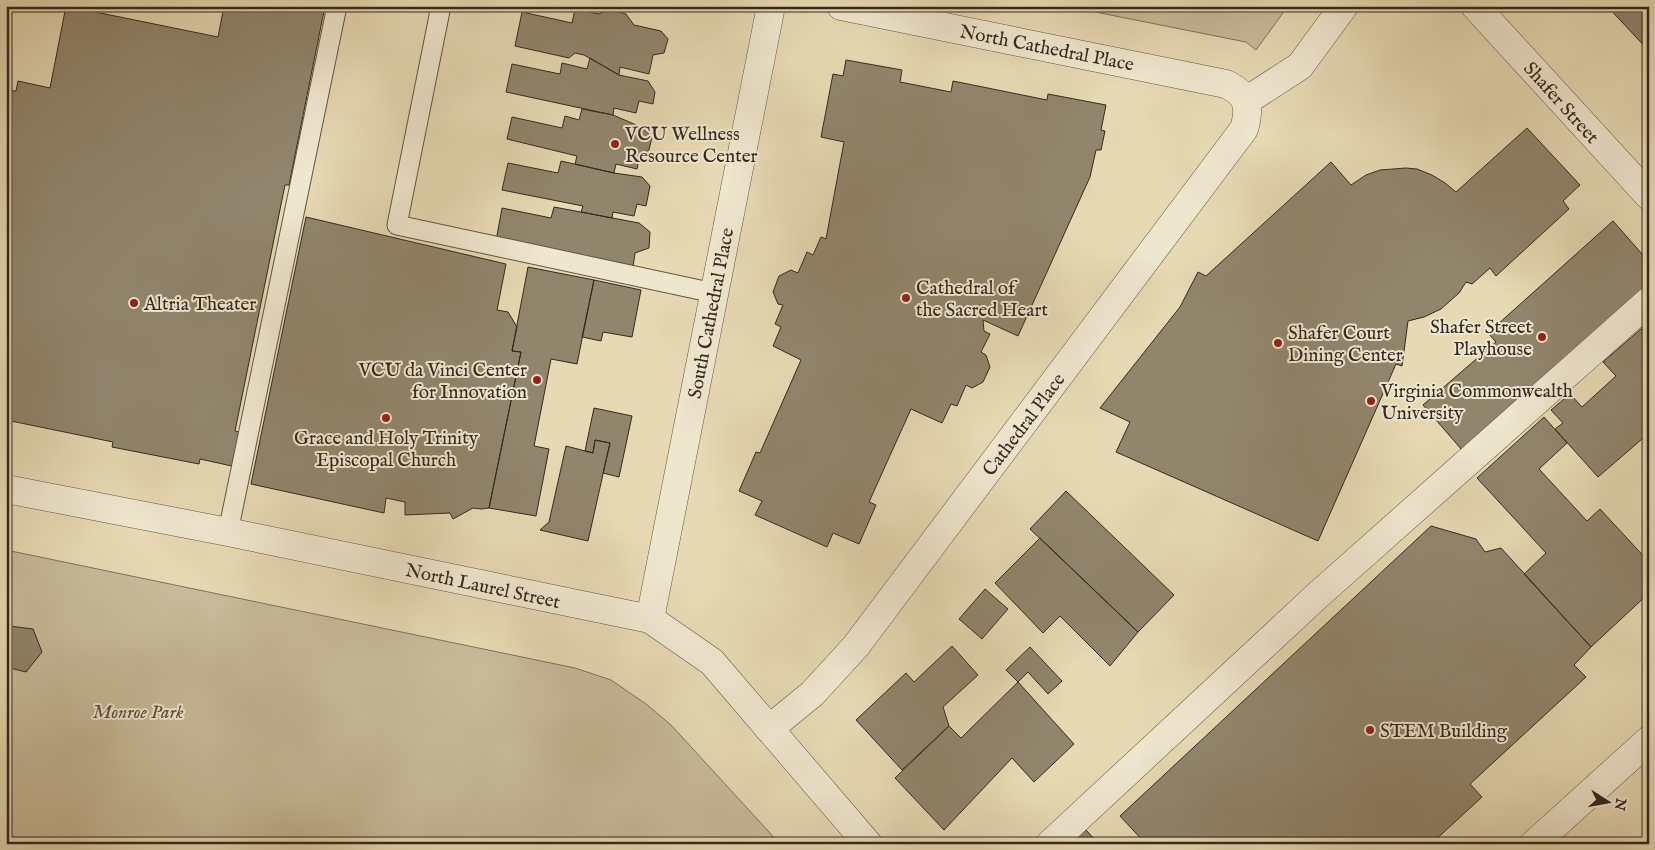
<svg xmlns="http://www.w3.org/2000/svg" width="1655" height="850" viewBox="0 0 1655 850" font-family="'IM FELL English',serif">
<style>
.green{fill:#c8bb9a;stroke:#7e725c}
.building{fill:#91856c;stroke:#35291f}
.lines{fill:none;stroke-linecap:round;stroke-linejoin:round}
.service-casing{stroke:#615544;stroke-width:21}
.pedestrian-casing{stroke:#615544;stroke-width:29}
.minor-casing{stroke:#615544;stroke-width:29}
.tertiary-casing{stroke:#615544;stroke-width:29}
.service{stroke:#efe6ce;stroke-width:19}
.pedestrian{stroke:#efe6ce;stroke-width:28}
.minor{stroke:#efe6ce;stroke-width:28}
.tertiary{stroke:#efe6ce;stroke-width:28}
.poi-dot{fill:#8f2418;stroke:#efe6ce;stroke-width:2}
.labels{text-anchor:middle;stroke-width:4;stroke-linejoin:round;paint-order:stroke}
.street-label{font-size:19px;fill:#35291f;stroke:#efe6ce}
.poi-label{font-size:19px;fill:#35291f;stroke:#efe6ce;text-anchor:start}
.park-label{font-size:19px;font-style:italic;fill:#5a4e3e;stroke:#efe6ce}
</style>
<rect width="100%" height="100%" fill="#e6d9b3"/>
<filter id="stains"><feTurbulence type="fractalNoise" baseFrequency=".004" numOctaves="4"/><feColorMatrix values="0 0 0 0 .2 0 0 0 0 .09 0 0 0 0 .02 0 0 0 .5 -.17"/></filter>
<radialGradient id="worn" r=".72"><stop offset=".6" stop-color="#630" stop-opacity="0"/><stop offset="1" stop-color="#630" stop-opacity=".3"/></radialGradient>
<path class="green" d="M 1065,6 L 1288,6 L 1256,50 L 1246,42 Z
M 6,550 L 575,668 L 611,680 L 646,704 L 671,725 L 780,844 L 6,844 Z"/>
<path class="building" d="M 66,6 L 218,37 L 224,6 L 325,6 L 289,185 L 285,185 L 235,431 L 239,432 L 232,466 L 200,459 L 199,464 L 112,447 L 113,442 L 11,421 L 10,425 L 6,424 L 6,90 L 16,91 L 18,81 L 50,88 Z
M 1607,6 L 1649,6 L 1649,51 Z
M 575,9 L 599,14 L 607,10 L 616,11 L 626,14 L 634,25 L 661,31 L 668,39 L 664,53 L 653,55 L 649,74 L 620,67 L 619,75 L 584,55 L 575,53 L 569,58 L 515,46 L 522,12 L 572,23 Z
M 590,58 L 619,75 L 648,81 L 655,92 L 653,104 L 639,101 L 636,113 L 614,108 L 613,115 L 506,92 L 512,64 L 560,74 L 562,63 L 587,69 Z
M 846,60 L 902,70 L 900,82 L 951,92 L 953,81 L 1047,100 L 1048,94 L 1106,105 L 1101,130 L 1105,131 L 1101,150 L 1096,150 L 1090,177 L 1018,336 L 983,320 L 984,331 L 990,334 L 981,352 L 986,355 L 990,367 L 983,382 L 972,388 L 966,385 L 957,406 L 951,404 L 942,423 L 911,409 L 869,502 L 876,505 L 859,544 L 833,533 L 827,547 L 755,515 L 762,501 L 739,491 L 756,452 L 760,453 L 801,360 L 773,346 L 781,327 L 775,324 L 783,305 L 778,304 L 773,292 L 779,276 L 791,270 L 798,273 L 807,252 L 813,255 L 821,237 L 826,239 L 844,142 L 821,137 L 833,74 L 843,76 Z
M 582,109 L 613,115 L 641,127 L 652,137 L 649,150 L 640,155 L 637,169 L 616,164 L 614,173 L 575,164 L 577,156 L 507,139 L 512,117 L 562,128 L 565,116 L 579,120 Z
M 1527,128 L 1580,185 L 1563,201 L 1569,209 L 1496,276 L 1490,268 L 1472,284 L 1466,282 L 1459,293 L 1441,309 L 1424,317 L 1408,321 L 1402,366 L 1396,364 L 1318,541 L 1116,452 L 1130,422 L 1100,408 L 1180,307 L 1198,272 L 1206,276 L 1331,162 L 1351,185 L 1366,175 L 1380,170 L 1406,168 L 1417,169 L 1432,175 L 1445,183 L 1456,192 Z
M 561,161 L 614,173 L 642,177 L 650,186 L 646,206 L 637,204 L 634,216 L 613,212 L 612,218 L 581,212 L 583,206 L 502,190 L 508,163 L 558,173 Z
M 554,207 L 639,223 L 650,232 L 649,248 L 635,253 L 633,267 L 496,241 L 502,208 L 551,218 Z
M 306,217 L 506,264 L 497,310 L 508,312 L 517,327 L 512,351 L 521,352 L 489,508 L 481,509 L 473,508 L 453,519 L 450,513 L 405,515 L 405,502 L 386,498 L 384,513 L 251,484 Z
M 1613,221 L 1649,262 L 1649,287 L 1462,450 L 1423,405 L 1496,342 L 1488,333 Z
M 528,267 L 594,280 L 577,364 L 551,359 L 534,446 L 549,449 L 536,516 L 489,508 L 521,352 L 512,351 Z
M 594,280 L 641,290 L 632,337 L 603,332 L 601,341 L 582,337 Z
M 1649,322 L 1649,433 L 1598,477 L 1555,429 L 1563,423 L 1551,410 L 1570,394 L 1582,407 L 1616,376 L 1603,362 Z
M 594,408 L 632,416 L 619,477 L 603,473 L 610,443 L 595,440 L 593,453 L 585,451 Z
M 1544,417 L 1567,443 L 1539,469 L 1587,521 L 1600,509 L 1649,562 L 1649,593 L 1591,647 L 1524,574 L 1546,553 L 1477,478 Z
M 595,440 L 610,443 L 588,541 L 540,530 L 549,522 L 566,446 L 593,453 Z
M 1066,491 L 1174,595 L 1138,632 L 1030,529 Z
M 1431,526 L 1476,539 L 1485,552 L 1501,548 L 1591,647 L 1574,665 L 1586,677 L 1470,784 L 1482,797 L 1431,844 L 1146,844 L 1120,816 Z
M 1040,538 L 1138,632 L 1110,666 L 1060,616 L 1043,633 L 995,583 Z
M 985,589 L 1008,609 L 982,639 L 959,619 Z
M 9,626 L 33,629 L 42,652 L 26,672 L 6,667 L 6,629 Z
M 952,646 L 978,675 L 943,707 L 949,726 L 902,770 L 856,720 L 906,673 L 914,682 Z
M 1030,647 L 1062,681 L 1048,694 L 1028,672 L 1018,682 L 1006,670 Z
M 1018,682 L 1074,744 L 1034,782 L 1012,758 L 944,830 L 895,778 L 949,726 L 961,738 Z
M 1085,829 L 1099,844 L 1069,844 Z"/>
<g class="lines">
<defs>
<path id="service" d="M 441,6 L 397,225 L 714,293
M 228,532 L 337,6"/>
<path id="pedestrian" d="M 1475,6 L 1649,196
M 1246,101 L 1300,66 L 1344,6
M 1050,844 L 1318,595 L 1649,301"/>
<path id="minor" d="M 769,729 L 812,694 L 856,646 L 1244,129 C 1251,106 1247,94 1226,84 L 841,6"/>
<path id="tertiary" d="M 6,489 L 228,532 L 650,619 L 712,662 L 868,844
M 650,619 L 771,6
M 1534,844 L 1649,740"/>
</defs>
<use href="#service" class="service-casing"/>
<use href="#pedestrian" class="pedestrian-casing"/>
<use href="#minor" class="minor-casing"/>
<use href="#tertiary" class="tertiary-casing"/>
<use href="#service" class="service"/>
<use href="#pedestrian" class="pedestrian"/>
<use href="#minor" class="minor"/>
<use href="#tertiary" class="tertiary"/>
</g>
<g class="poi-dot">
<circle cx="615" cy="144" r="5"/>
<circle cx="906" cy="298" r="5"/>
<circle cx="134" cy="303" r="5"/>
<circle cx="1542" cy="337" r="5"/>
<circle cx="1278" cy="343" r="5"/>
<circle cx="537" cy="380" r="5"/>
<circle cx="1371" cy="401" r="5"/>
<circle cx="386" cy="418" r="5"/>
<circle cx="1370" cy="730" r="5"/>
</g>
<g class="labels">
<g class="street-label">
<text transform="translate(1047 47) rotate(11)" y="7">North Cathedral Place</text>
<text transform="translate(1562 102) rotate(48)" y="7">Shafer Street</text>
<text transform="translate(710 313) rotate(-79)" y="7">South Cathedral Place</text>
<text transform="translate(1023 424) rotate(-53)" y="7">Cathedral Place</text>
<text transform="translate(483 585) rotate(12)" y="7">North Laurel Street</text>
</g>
<g class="poi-label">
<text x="625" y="140">VCU Wellness<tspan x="625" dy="22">Resource Center</tspan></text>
<text x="916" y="294">Cathedral of<tspan x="916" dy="22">the Sacred Heart</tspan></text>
<text x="144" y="310">Altria Theater</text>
<text x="1532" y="333" text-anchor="end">Shafer Street<tspan x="1532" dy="22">Playhouse</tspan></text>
<text x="1288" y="339">Shafer Court<tspan x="1288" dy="22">Dining Center</tspan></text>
<text x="527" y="376" text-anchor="end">VCU da Vinci Center<tspan x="527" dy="22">for Innovation</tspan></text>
<text x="1381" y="397">Virginia Commonwealth<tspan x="1381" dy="22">University</tspan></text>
<text x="386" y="444" text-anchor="middle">Grace and Holy Trinity<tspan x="386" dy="22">Episcopal Church</tspan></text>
<text x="1380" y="737">STEM Building</text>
</g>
<g class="park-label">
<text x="138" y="718">Monroe Park</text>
</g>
</g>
<rect width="1655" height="850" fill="none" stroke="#e6d9b3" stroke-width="25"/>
<rect x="8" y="8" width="1640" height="835" fill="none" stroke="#35291f" stroke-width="2.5"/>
<rect x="12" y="12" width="1630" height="825" fill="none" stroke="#35291f"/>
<g transform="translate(1608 802) rotate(101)" stroke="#efe6ce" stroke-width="4" paint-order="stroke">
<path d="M0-4L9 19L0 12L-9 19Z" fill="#35291f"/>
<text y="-8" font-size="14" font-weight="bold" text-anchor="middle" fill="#35291f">N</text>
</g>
<rect width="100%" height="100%" filter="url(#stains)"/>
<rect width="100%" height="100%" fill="url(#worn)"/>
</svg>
